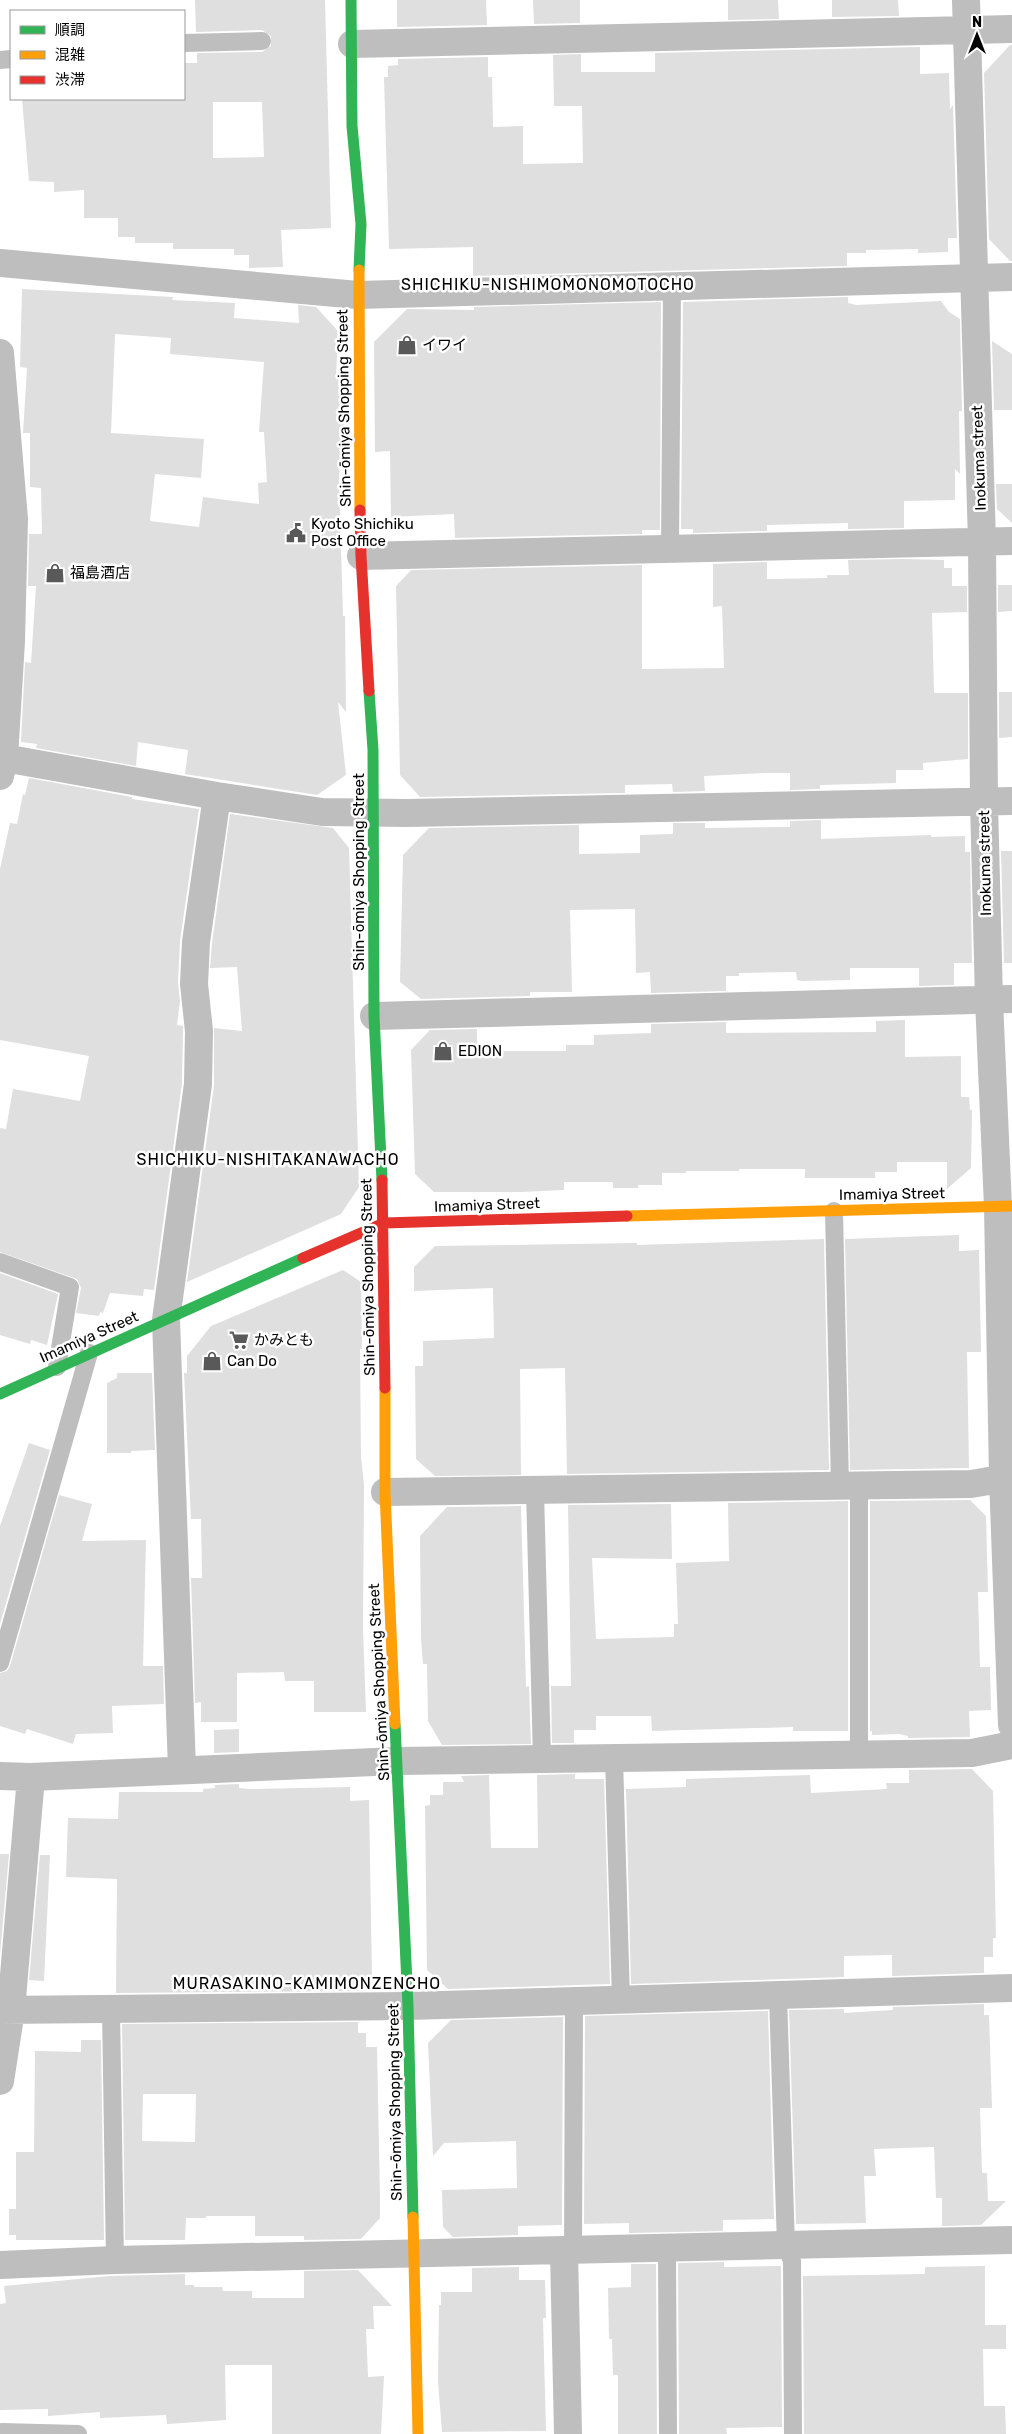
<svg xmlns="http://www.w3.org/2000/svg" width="1012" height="2434" viewBox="0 0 1012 2434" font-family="Rubik,'Noto Sans JP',sans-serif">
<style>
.building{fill:#dfdfdf;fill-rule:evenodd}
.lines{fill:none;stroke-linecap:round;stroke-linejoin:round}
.lane{stroke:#bebebe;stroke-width:18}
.street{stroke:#bebebe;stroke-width:28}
.fast{stroke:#30b455;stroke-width:11}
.slow{stroke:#ff9f0a;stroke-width:11}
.jam{stroke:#e5322d;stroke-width:11}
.labels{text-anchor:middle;stroke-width:5;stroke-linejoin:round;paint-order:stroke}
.poi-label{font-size:15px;fill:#000;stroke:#fff;text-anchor:start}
.street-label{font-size:15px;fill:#000;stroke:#fff}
.neighbourhood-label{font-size:16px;letter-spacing:1px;fill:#000;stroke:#fff}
</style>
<rect width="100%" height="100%" fill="#fff"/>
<path class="building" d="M 195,0 L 325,0 L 331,228 L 281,230 L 283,267 L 249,268 L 249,255 L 234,255 L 234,249 L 173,249 L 173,243 L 135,243 L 135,237 L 118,237 L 118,218 L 84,218 L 84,190 L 54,192 L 54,182 L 29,181 L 22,99 L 184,99 L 184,63 L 197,63 L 197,53 L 262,52 L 271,46 L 271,36 L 262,30 L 196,32 ZM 213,102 L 262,102 L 264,157 L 213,158 Z
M 397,0 L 486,0 L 487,25 L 397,27 Z
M 533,0 L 580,0 L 580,23 L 534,24 Z
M 728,0 L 778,0 L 779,19 L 728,20 Z
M 832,0 L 898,0 L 899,16 L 832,17 Z
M 1010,45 L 1012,45 L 1012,261 L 1010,261 L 989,239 L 984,73 Z
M 920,47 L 920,74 L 949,73 L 950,109 L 953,105 L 957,238 L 948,238 L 948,252 L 918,253 L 918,249 L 866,250 L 866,253 L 847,253 L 847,266 L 473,276 L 473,247 L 389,249 L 384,77 L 388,77 L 388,66 L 398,65 L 398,59 L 488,57 L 488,77 L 492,77 L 493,127 L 523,126 L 523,164 L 583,163 L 582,106 L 554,106 L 553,55 L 581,54 L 581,72 L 655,72 L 655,53 Z
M 22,289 L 173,297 L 172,300 L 235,303 L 234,318 L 299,323 L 298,305 L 316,307 L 338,331 L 336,378 L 343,371 L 344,453 L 340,453 L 339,480 L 343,616 L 345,616 L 346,712 L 338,702 L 346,775 L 317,795 L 185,774 L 188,750 L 138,742 L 136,766 L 36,748 L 37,744 L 21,742 L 25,662 L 31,663 L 36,586 L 28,586 L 29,534 L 42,534 L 41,488 L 30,487 L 30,433 L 23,433 L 27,368 L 20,367 ZM 115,334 L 171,338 L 170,354 L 264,362 L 259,432 L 264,432 L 267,482 L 258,483 L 259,504 L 203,497 L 199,527 L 150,521 L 155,474 L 201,478 L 204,439 L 111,433 Z
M 848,297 L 848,303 L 856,305 L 941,301 L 949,312 L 960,319 L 962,411 L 959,411 L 960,474 L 955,469 L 955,500 L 904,501 L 904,528 L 848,529 L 848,523 L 767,525 L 767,531 L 693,533 L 693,529 L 681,529 L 683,302 Z
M 661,302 L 660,530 L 642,530 L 642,534 L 455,538 L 454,514 L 391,517 L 390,451 L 375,452 L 374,342 L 407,309 L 474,310 L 474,307 Z
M 992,341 L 1012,354 L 1012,410 L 994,410 Z
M 996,484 L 1012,484 L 1012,523 L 997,509 Z
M 904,559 L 944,560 L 944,568 L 952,568 L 952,586 L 967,586 L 967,612 L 932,613 L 934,693 L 968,693 L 968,759 L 923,763 L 923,770 L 896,770 L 896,783 L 820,785 L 820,789 L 790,790 L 790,773 L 766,773 L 704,776 L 705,791 L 673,792 L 672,784 L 625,785 L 625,793 L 420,797 L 400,775 L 396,586 L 411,570 L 642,565 L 642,669 L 724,668 L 722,606 L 713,607 L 713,564 L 767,562 L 767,579 L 827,578 L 827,575 L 849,575 L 848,560 Z
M 998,585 L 1012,585 L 1012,611 L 998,612 Z
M 999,692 L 1012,692 L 1012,737 L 999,738 Z
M 29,778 L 132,797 L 132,799 L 199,809 L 180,941 L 178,983 L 180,1001 L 177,1025 L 183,1026 L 183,1032 L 182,1083 L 154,1290 L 144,1289 L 143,1296 L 110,1293 L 103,1313 L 100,1312 L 99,1316 L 76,1313 L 81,1288 L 77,1279 L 0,1252 L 0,1128 L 6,1129 L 13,1089 L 80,1101 L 89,1056 L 0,1040 L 0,869 L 10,823 L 17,824 L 23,794 L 25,795 Z
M 230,814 L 333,828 L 349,848 L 359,1187 L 341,1214 L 187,1282 L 214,1086 L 214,1028 L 242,1031 L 237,967 L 210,968 L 212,943 Z
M 821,820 L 821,839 L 931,835 L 931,837 L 965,836 L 965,852 L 970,852 L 972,963 L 954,963 L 954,985 L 919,986 L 919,968 L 850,968 L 850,980 L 802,981 L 797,980 L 796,972 L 739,973 L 739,976 L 726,976 L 726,991 L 651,993 L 650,972 L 636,973 L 635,909 L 570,910 L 572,992 L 530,992 L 530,996 L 421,999 L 400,982 L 403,855 L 429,828 L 579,825 L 579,854 L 640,853 L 640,835 L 673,834 L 673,823 L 705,823 L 705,828 L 790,827 L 790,821 Z
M 1001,851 L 1012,851 L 1012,963 L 1004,963 Z
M 905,1020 L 905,1057 L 961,1056 L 961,1097 L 969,1097 L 970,1110 L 972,1110 L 971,1168 L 947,1189 L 947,1162 L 897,1162 L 897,1172 L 875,1172 L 875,1178 L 805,1178 L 805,1169 L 739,1169 L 739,1171 L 686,1171 L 686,1173 L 662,1173 L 662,1185 L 638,1185 L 638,1188 L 613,1188 L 613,1182 L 564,1182 L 564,1190 L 521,1192 L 434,1192 L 415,1174 L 411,1050 L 430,1030 L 477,1029 L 477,1051 L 566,1051 L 566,1045 L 594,1045 L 594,1035 L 651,1033 L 651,1024 L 726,1022 L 726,1033 L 876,1032 L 876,1021 Z
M 959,1235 L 959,1251 L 979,1250 L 981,1352 L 967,1352 L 969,1468 L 850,1470 L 845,1239 Z
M 824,1239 L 829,1470 L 567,1474 L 565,1368 L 520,1369 L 521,1475 L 435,1476 L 416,1459 L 415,1366 L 423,1366 L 423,1341 L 494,1338 L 493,1288 L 414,1291 L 414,1267 L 435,1246 L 637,1243 L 637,1245 Z
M 343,1270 L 361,1282 L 362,1349 L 360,1349 L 361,1457 L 364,1485 L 363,1629 L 366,1712 L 314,1712 L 314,1681 L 285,1681 L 284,1672 L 237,1673 L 237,1722 L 201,1722 L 201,1702 L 195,1703 L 191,1578 L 202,1578 L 201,1519 L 191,1519 L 184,1373 L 187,1373 L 187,1356 L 211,1326 Z
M 0,1273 L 58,1294 L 47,1345 L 31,1340 L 30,1344 L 0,1335 Z
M 117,1373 L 152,1373 L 155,1450 L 131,1451 L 131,1453 L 107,1453 L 107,1383 L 117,1378 Z
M 29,1443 L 50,1450 L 0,1624 L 0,1526 Z
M 59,1495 L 92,1504 L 82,1541 L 146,1540 L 143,1666 L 163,1666 L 164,1704 L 112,1706 L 113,1733 L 76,1734 L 73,1744 L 27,1729 L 25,1734 L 0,1726 L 0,1673 L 7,1671 L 10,1666 Z
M 970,1500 L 986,1516 L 988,1592 L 978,1592 L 980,1667 L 990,1667 L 991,1710 L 969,1711 L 970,1737 L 908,1738 L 908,1736 L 899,1734 L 872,1735 L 872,1731 L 870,1731 L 870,1501 Z
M 848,1501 L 848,1731 L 793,1731 L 793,1727 L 652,1731 L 651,1716 L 596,1716 L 596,1730 L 574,1730 L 574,1743 L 552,1743 L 551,1686 L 571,1686 L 568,1505 L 671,1504 L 672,1559 L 592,1558 L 596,1639 L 674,1637 L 674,1624 L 678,1624 L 676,1563 L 729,1561 L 728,1503 Z
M 521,1506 L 526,1687 L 529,1686 L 531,1744 L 442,1745 L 428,1721 L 427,1664 L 423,1664 L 421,1639 L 420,1536 L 447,1507 Z
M 239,1729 L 239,1752 L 214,1753 L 214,1730 Z
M 972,1769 L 993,1791 L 996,1938 L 993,1938 L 993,1957 L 984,1957 L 984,1973 L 892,1976 L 892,1955 L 844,1956 L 844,1977 L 631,1984 L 626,1789 L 686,1787 L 686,1779 L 810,1775 L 811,1793 L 887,1789 L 886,1783 L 909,1783 L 909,1770 Z
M 575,1774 L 575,1779 L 604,1779 L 610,1984 L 448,1989 L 427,1970 L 425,1806 L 430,1805 L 430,1795 L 443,1795 L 443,1782 L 464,1782 L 461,1776 L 489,1775 L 491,1848 L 538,1848 L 537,1775 Z
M 239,1784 L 239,1788 L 250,1789 L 350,1787 L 350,1801 L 369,1800 L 372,1977 L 358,1991 L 116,1993 L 117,1879 L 66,1877 L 68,1818 L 118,1819 L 119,1792 L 203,1792 L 203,1789 L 215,1788 L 215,1785 Z
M 0,1854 L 9,1854 L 0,1955 Z
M 40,1855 L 50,1855 L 44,1981 L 29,1980 Z
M 984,2004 L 984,2015 L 989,2015 L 992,2108 L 980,2108 L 982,2173 L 987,2173 L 988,2201 L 1006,2201 L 981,2225 L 942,2226 L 942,2198 L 936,2198 L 934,2147 L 874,2149 L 876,2176 L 864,2176 L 866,2223 L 796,2224 L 789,2010 L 844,2009 L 844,2013 L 893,2010 L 893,2007 Z
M 768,2011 L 774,2219 L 723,2220 L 723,2231 L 629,2233 L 629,2223 L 584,2224 L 585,2016 Z
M 563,2017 L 562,2225 L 518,2226 L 518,2235 L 453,2237 L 443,2227 L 442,2190 L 517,2188 L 516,2141 L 444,2143 L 433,2156 L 428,2043 L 451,2020 Z
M 358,2022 L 358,2033 L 366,2033 L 366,2047 L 377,2047 L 380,2197 L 380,2218 L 361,2239 L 304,2240 L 304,2236 L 255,2236 L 255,2216 L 206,2216 L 206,2218 L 186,2218 L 185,2240 L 125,2240 L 122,2024 ZM 143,2094 L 196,2094 L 195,2142 L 142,2141 Z
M 81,2040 L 101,2040 L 104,2240 L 16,2240 L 16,2235 L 9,2235 L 9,2209 L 16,2209 L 16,2152 L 34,2152 L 35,2051 L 81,2052 Z
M 724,2262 L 724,2267 L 781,2266 L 782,2427 L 726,2428 L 727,2434 L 679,2434 L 678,2263 Z
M 631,2264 L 656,2264 L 657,2434 L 618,2434 L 618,2375 L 613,2375 L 612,2339 L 609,2339 L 608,2288 L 631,2287 Z
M 985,2266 L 985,2325 L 1006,2325 L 1006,2349 L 983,2349 L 984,2406 L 1005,2406 L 1006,2434 L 804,2434 L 803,2276 L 925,2274 L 925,2267 Z
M 519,2267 L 519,2280 L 545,2280 L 546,2318 L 543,2318 L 546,2431 L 442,2432 L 438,2382 L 439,2305 L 441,2305 L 441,2292 L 472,2292 L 472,2268 Z
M 358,2270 L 392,2306 L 373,2306 L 374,2329 L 366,2329 L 368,2377 L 384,2376 L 381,2434 L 272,2434 L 272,2365 L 225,2365 L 226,2420 L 167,2424 L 166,2415 L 100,2418 L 100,2412 L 48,2416 L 48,2409 L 0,2410 L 0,2304 L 6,2303 L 4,2286 L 110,2276 L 185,2274 L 185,2285 L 194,2285 L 194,2287 L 222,2287 L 223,2291 L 252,2291 L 252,2298 L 304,2298 L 304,2271 Z"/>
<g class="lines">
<path class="lane" d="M 184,43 L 262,41
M 0,60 L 11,59
M 670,548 L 672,288
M 834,1211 L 840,1486
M 0,1262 L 70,1287 L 57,1367
M 535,1490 L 542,1759
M 0,1663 L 89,1353
M 859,1755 L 859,1486
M 614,1758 L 621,2000
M 778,1995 L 786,2246 L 792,2261 L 793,2434
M 111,2009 L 115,2260
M 667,2249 L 668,2434
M 573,2251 L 574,2001
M 2,2434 L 2,2432 L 78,2434"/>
<path class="street" d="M 966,0 L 982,542 L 984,802 L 989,1000 L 998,1207 L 1003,1477 L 1012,1725
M 352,44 L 1012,29
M 0,263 L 358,295 L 1012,277
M 0,353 L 14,519 L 11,641 L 4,758 L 0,776
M 361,556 L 1012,541
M 4,758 L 217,796 L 322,812 L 407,813 L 1012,801
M 374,1016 L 1012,999
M 385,1492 L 971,1484 L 1012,1477
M 182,1769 L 166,1320 L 198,1084 L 199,1031 L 194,984 L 196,942 L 217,796
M 0,1776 L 31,1777 L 397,1761 L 972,1753 L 1012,1745
M 0,2010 L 408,2006 L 1012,1988
M 0,2081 L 11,2010 L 31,1777
M 564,2251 L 568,2434
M 0,2265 L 115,2260 L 1012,2240"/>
<path class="fast" d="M 351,0 L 352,126 L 361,224 L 359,270
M 369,691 L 373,750 L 374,1016 L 382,1180
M 0,1394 L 303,1258
M 395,1724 L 408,2006 L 413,2217"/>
<path class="slow" d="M 359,270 L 360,510
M 627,1216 L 1012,1206
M 385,1388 L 385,1492 L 395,1724
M 413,2217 L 418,2434"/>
<path class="jam" d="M 360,510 L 361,556 L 369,691
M 382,1180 L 385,1388
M 303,1258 L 384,1223 L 627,1216"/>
</g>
<defs>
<symbol id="shop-bare" viewBox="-9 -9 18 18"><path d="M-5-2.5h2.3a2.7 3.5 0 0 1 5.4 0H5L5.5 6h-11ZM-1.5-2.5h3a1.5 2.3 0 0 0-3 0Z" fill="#595959" stroke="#fff" stroke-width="2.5" paint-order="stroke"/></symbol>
<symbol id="civic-bare" viewBox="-9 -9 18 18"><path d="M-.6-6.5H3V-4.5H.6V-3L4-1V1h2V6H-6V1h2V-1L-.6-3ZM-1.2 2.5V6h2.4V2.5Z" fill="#595959" stroke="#fff" stroke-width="2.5" paint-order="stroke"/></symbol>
<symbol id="supermarket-bare" viewBox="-9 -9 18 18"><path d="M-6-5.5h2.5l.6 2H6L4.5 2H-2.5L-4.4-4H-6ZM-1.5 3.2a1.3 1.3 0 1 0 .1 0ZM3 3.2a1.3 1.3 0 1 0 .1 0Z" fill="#595959" stroke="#fff" stroke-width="2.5" paint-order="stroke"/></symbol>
</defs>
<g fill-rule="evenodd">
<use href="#shop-bare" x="393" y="331" width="28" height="28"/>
<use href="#civic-bare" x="282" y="519" width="28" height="28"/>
<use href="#shop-bare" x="41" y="559" width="28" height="28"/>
<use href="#shop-bare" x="429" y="1037" width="28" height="28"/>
<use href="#supermarket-bare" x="225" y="1326" width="28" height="28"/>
<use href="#shop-bare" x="198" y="1347" width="28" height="28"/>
</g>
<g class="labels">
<g class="poi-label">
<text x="422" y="350">イワイ</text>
<text x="311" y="529">Kyoto Shichiku<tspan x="311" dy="17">Post Office</tspan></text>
<text x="70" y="578">福島酒店</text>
<text x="458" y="1056">EDION</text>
<text x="254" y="1345">かみとも</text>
<text x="227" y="1366">Can Do</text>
</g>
<g class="street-label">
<text transform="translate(344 408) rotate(-91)" y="5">Shin-ōmiya Shopping Street</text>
<text transform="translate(979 458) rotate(-92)" y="5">Inokuma street</text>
<text transform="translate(985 863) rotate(-91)" y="5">Inokuma street</text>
<text transform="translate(359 872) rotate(-90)" y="5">Shin-ōmiya Shopping Street</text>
<text transform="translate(892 1194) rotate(-1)" y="5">Imamiya Street</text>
<text transform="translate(487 1205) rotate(-2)" y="5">Imamiya Street</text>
<text transform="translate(368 1277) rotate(-91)" y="5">Shin-ōmiya Shopping Street</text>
<text transform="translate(89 1337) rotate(-24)" y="5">Imamiya Street</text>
<text transform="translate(379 1682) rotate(-93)" y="5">Shin-ōmiya Shopping Street</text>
<text transform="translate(395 2102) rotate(-91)" y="5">Shin-ōmiya Shopping Street</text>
</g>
<g class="neighbourhood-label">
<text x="548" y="290">SHICHIKU-NISHIMOMONOMOTOCHO</text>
<text x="268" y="1165">SHICHIKU-NISHITAKANAWACHO</text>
<text x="307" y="1989">MURASAKINO-KAMIMONZENCHO</text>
</g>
</g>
<rect x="10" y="10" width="175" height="90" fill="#ffffff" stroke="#999999"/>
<rect x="20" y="26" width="25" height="8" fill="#30b455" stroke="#999999"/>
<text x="55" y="35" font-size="15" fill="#000000">順調</text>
<rect x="20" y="51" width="25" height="8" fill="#ff9f0a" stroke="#999999"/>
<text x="55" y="60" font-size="15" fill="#000000">混雑</text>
<rect x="20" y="76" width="25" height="8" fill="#e5322d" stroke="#999999"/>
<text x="55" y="85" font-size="15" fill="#000000">渋滞</text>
<g transform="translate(977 35)" stroke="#ffffff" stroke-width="4" paint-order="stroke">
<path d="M0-4L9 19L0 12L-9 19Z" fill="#000000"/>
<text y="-8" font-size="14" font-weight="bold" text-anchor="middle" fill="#000000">N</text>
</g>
</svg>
